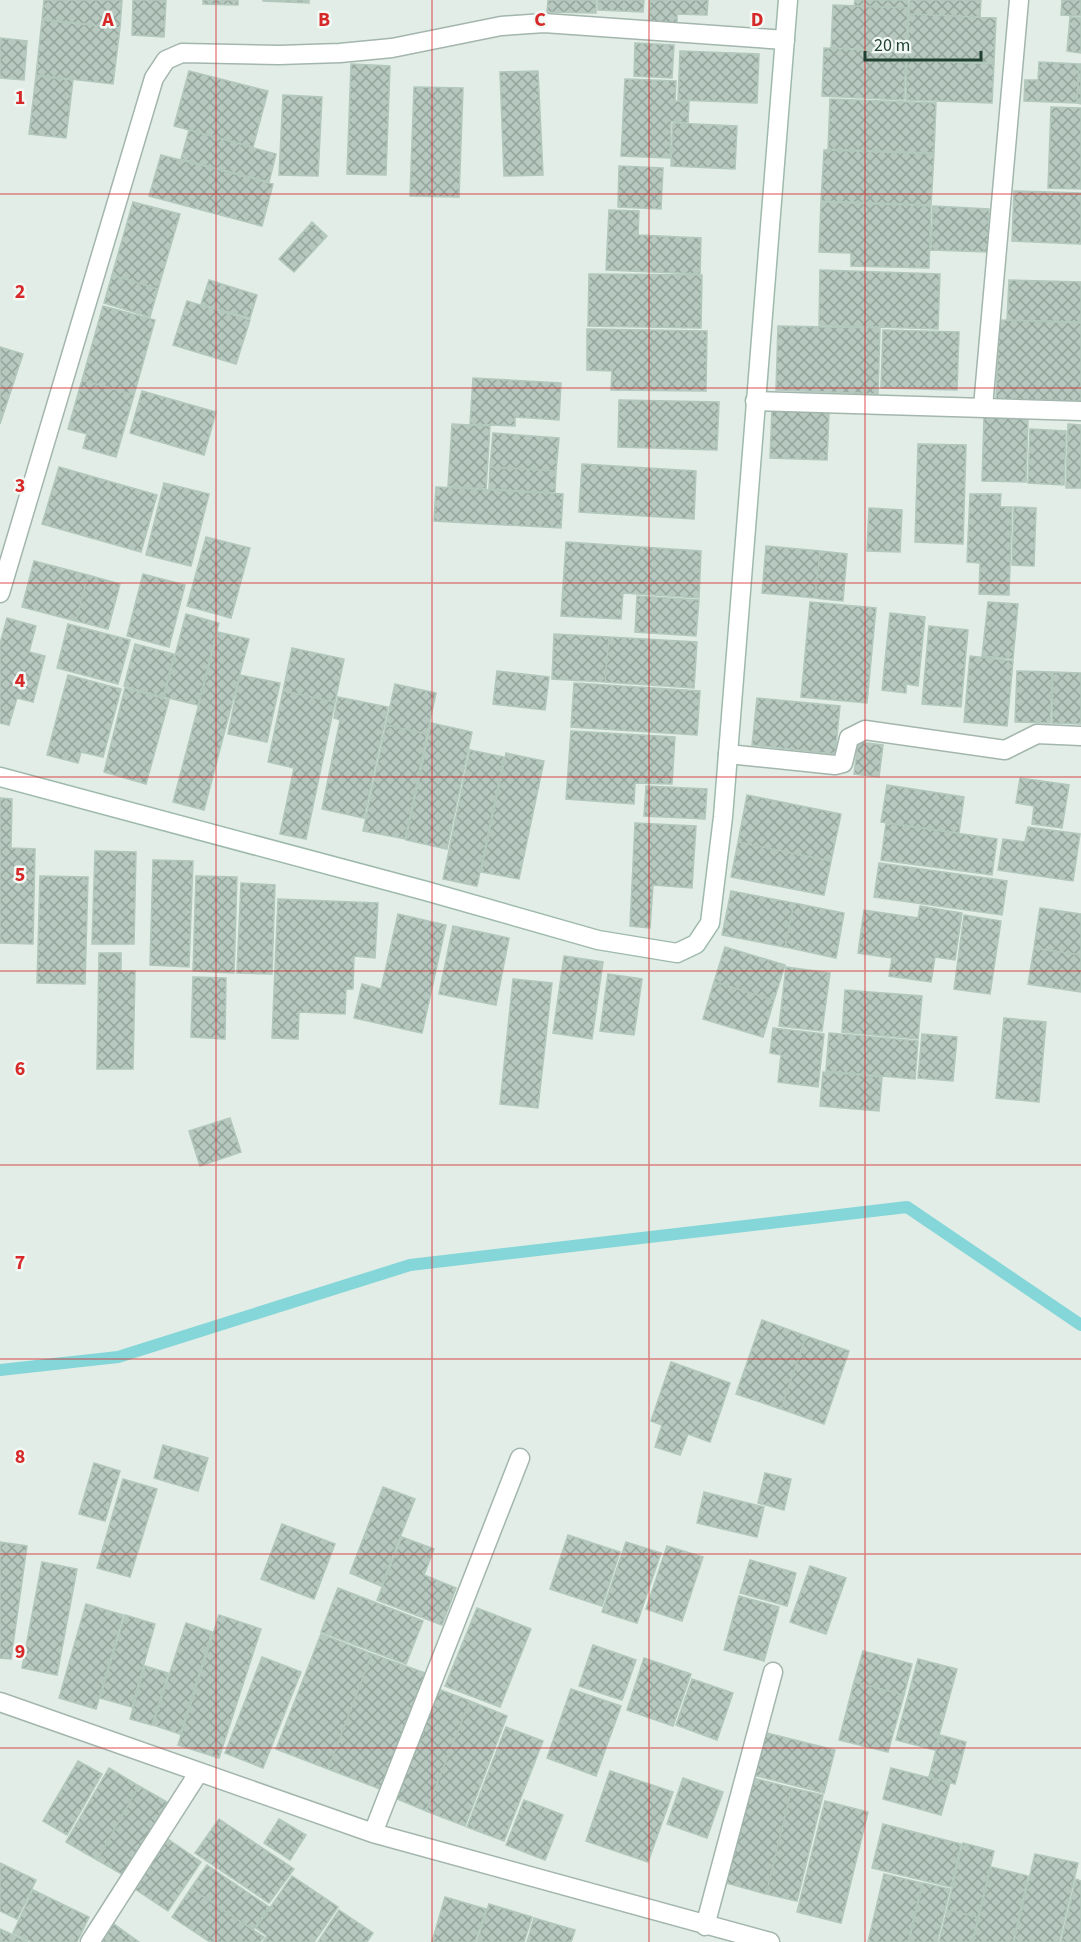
<svg xmlns="http://www.w3.org/2000/svg" width="1081" height="1942" viewBox="0 0 1081 1942" font-family="'Source Sans 3',sans-serif">
<style>
.lines{fill:none;stroke-linecap:round;stroke-linejoin:round}
.stream{stroke:#84d6d8;stroke-width:12}
.building{fill:url(#building-cross-hatch);stroke:#b3c8bc;stroke-width:1.5}
.street-casing{stroke:#a3b6ad;stroke-width:21}
.secondary-casing{stroke:#9fbaad;stroke-width:21}
.street{stroke:#fff;stroke-width:18}
.secondary{stroke:#fff;stroke-width:18}
.grid{fill:none;stroke:#d62828;stroke-width:1.5;stroke-opacity:0.55}
.grid-label{font-size:20px;text-anchor:middle;font-weight:bold;fill:#d62828;stroke:#f2f9f5;stroke-width:5;stroke-linejoin:round;paint-order:stroke}
</style>
<defs>
<pattern id="building-cross-hatch" width="8" height="8" patternUnits="userSpaceOnUse" patternTransform="scale(1.5)"><rect width="8" height="8" fill="#b6c8bf"/><path d="M0 0l8 8M0 8l8-8" fill="none" stroke="#94a49c"/></pattern>
</defs>
<rect width="100%" height="100%" fill="#e1ede6"/>
<g class="lines">
<path class="stream" d="M 0,1370 L 118,1357 L 410,1265 L 907,1207 L 1081,1325"/>
</g>
<path class="building" d="M 44,0 L 122,0 L 120,28 L 42,19 Z
M 133,0 L 166,0 L 164,37 L 132,35 Z
M 203,0 L 238,0 L 238,5 L 203,4 Z
M 263,0 L 309,0 L 309,3 L 263,1 Z
M 548,0 L 596,0 L 596,13 L 547,12 Z
M 598,0 L 644,0 L 643,12 L 598,10 Z
M 650,0 L 708,0 L 707,15 L 677,14 L 677,24 L 649,23 Z
M 855,0 L 908,0 L 908,8 L 854,6 Z
M 910,0 L 981,0 L 980,17 L 909,14 Z
M 1062,0 L 1081,0 L 1081,16 L 1061,15 Z
M 833,5 L 908,8 L 906,51 L 831,48 Z
M 909,14 L 996,18 L 994,63 L 907,59 Z
M 1070,17 L 1081,18 L 1081,53 L 1067,51 Z
M 42,20 L 120,28 L 113,84 L 36,75 Z
M 0,38 L 27,41 L 24,80 L 0,78 Z
M 635,43 L 674,45 L 672,78 L 634,76 Z
M 824,48 L 906,52 L 904,100 L 822,96 Z
M 680,51 L 759,54 L 757,103 L 678,100 Z
M 907,60 L 994,64 L 992,103 L 906,100 Z
M 1039,62 L 1079,64 L 1077,103 L 1024,101 L 1025,80 L 1038,80 Z
M 351,64 L 390,66 L 386,175 L 347,174 Z
M 1079,64 L 1081,64 L 1081,104 L 1077,103 Z
M 189,71 L 268,91 L 253,147 L 174,126 Z
M 538,71 L 543,175 L 504,176 L 500,72 Z
M 36,76 L 73,80 L 66,138 L 29,134 Z
M 625,79 L 676,81 L 675,101 L 689,102 L 688,123 L 671,121 L 670,158 L 621,156 Z
M 414,87 L 463,88 L 459,197 L 410,196 Z
M 283,95 L 322,97 L 318,176 L 279,175 Z
M 830,99 L 936,103 L 934,153 L 828,149 Z
M 1051,107 L 1081,108 L 1081,189 L 1048,188 Z
M 673,123 L 737,126 L 735,169 L 671,166 Z
M 189,130 L 276,154 L 269,182 L 181,159 Z
M 824,150 L 934,154 L 931,205 L 821,201 Z
M 161,155 L 273,184 L 262,226 L 149,196 Z
M 619,166 L 663,168 L 661,209 L 618,207 Z
M 1014,191 L 1081,193 L 1081,244 L 1012,241 Z
M 133,202 L 180,214 L 158,289 L 112,275 Z
M 821,202 L 931,206 L 929,268 L 851,266 L 851,253 L 819,252 Z
M 933,206 L 989,209 L 988,252 L 931,250 Z
M 609,210 L 639,211 L 638,235 L 701,238 L 700,274 L 606,270 Z
M 312,222 L 327,236 L 294,272 L 279,259 Z
M 820,270 L 940,274 L 938,329 L 819,325 Z
M 589,274 L 702,275 L 701,328 L 588,326 Z
M 112,275 L 158,289 L 150,317 L 104,303 Z
M 209,280 L 257,295 L 250,318 L 201,304 Z
M 1009,280 L 1081,282 L 1081,322 L 1007,320 Z
M 187,301 L 250,320 L 236,364 L 173,345 Z
M 103,306 L 155,320 L 134,395 L 82,380 Z
M 999,320 L 1081,323 L 1081,401 L 996,399 Z
M 778,326 L 880,328 L 878,394 L 776,390 Z
M 587,329 L 707,331 L 706,391 L 611,390 L 612,371 L 587,370 Z
M 883,330 L 959,332 L 957,390 L 881,388 Z
M 0,347 L 23,354 L 0,424 Z
M 473,378 L 561,383 L 559,420 L 515,417 L 515,426 L 470,424 Z
M 82,380 L 134,395 L 116,457 L 83,448 L 87,434 L 68,429 Z
M 142,391 L 216,412 L 204,455 L 130,433 Z
M 619,400 L 719,402 L 717,450 L 618,447 Z
M 772,408 L 829,412 L 827,460 L 770,458 Z
M 984,416 L 1028,417 L 1026,482 L 982,481 Z
M 452,424 L 490,426 L 486,489 L 448,486 Z
M 1068,424 L 1081,425 L 1081,488 L 1066,488 Z
M 1030,429 L 1066,431 L 1064,485 L 1028,483 Z
M 493,433 L 559,438 L 556,471 L 490,467 Z
M 918,444 L 966,445 L 963,544 L 915,542 Z
M 582,464 L 696,471 L 694,519 L 579,512 Z
M 59,467 L 157,495 L 141,552 L 42,524 Z
M 490,467 L 556,471 L 555,493 L 489,489 Z
M 164,483 L 209,494 L 191,566 L 146,555 Z
M 436,487 L 563,494 L 561,528 L 434,521 Z
M 970,494 L 1001,494 L 1000,507 L 1012,507 L 1009,595 L 979,594 L 980,563 L 967,562 Z
M 1014,507 L 1036,508 L 1034,566 L 1012,565 Z
M 869,508 L 902,510 L 900,552 L 867,551 Z
M 206,537 L 250,548 L 231,618 L 187,606 Z
M 566,542 L 701,551 L 699,598 L 623,593 L 621,619 L 561,616 Z
M 766,546 L 820,551 L 815,598 L 762,593 Z
M 820,551 L 847,554 L 843,601 L 815,598 Z
M 34,561 L 88,575 L 76,621 L 22,607 Z
M 143,574 L 185,585 L 169,647 L 127,636 Z
M 88,575 L 120,584 L 108,629 L 76,621 Z
M 637,596 L 699,600 L 696,636 L 635,632 Z
M 810,602 L 876,608 L 867,703 L 801,697 Z
M 988,602 L 1018,604 L 1013,659 L 982,656 Z
M 890,613 L 925,617 L 918,686 L 906,684 L 906,693 L 882,690 Z
M 186,614 L 219,623 L 198,705 L 164,697 Z
M 7,618 L 36,626 L 29,652 L 45,656 L 33,702 L 17,698 L 9,725 L 0,723 L 0,644 Z
M 68,624 L 130,640 L 118,684 L 57,668 Z
M 929,626 L 968,630 L 961,707 L 922,704 Z
M 218,632 L 249,639 L 204,810 L 173,802 Z
M 554,634 L 609,637 L 605,682 L 552,679 Z
M 609,637 L 697,642 L 694,688 L 605,682 Z
M 135,644 L 174,654 L 163,697 L 124,686 Z
M 292,648 L 344,659 L 335,702 L 283,691 Z
M 970,656 L 1013,661 L 1007,726 L 964,722 Z
M 497,671 L 549,677 L 545,710 L 493,704 Z
M 1017,671 L 1052,672 L 1050,723 L 1015,722 Z
M 1053,672 L 1081,673 L 1081,724 L 1052,723 Z
M 68,675 L 121,689 L 103,757 L 81,752 L 78,763 L 47,755 Z
M 240,675 L 280,683 L 267,742 L 228,734 Z
M 574,683 L 700,691 L 697,735 L 571,727 Z
M 395,684 L 436,693 L 427,734 L 386,725 Z
M 125,688 L 169,700 L 146,784 L 104,772 Z
M 283,691 L 335,702 L 306,839 L 280,834 L 294,768 L 268,762 Z
M 338,697 L 388,707 L 364,818 L 322,809 L 340,720 L 334,718 Z
M 757,698 L 840,706 L 835,754 L 752,745 Z
M 431,723 L 472,732 L 447,849 L 406,840 Z
M 386,725 L 427,734 L 405,839 L 363,831 Z
M 571,731 L 675,737 L 672,784 L 635,783 L 634,804 L 566,799 Z
M 858,742 L 883,745 L 879,777 L 854,774 Z
M 470,750 L 504,757 L 477,886 L 443,879 Z
M 506,753 L 544,761 L 519,879 L 481,872 Z
M 1020,778 L 1069,785 L 1062,828 L 1032,824 L 1034,806 L 1016,803 Z
M 887,785 L 964,797 L 959,833 L 881,822 Z
M 646,786 L 707,789 L 705,819 L 644,816 Z
M 747,795 L 841,814 L 831,861 L 738,842 Z
M 0,798 L 12,799 L 11,848 L 35,849 L 33,944 L 0,943 Z
M 635,823 L 696,826 L 692,888 L 653,885 L 650,928 L 630,926 Z
M 886,823 L 997,839 L 992,875 L 881,860 Z
M 1028,827 L 1080,834 L 1073,881 L 998,870 L 1003,839 L 1025,842 Z
M 738,842 L 831,861 L 824,895 L 731,877 Z
M 95,851 L 136,852 L 134,944 L 92,944 Z
M 153,860 L 193,861 L 189,967 L 150,965 Z
M 879,863 L 1007,881 L 1002,915 L 874,897 Z
M 40,876 L 88,877 L 85,984 L 37,983 Z
M 196,876 L 237,877 L 234,973 L 193,971 Z
M 241,883 L 275,885 L 272,974 L 237,973 Z
M 731,891 L 794,903 L 785,947 L 722,935 Z
M 278,899 L 378,903 L 375,958 L 354,956 L 353,989 L 346,989 L 345,1014 L 299,1012 L 298,1039 L 272,1038 Z
M 794,903 L 844,913 L 836,958 L 785,947 Z
M 920,906 L 962,913 L 955,960 L 935,957 L 931,982 L 889,976 L 892,958 L 858,953 L 864,910 L 918,918 Z
M 1040,908 L 1081,914 L 1081,955 L 1034,948 Z
M 398,914 L 446,925 L 422,1033 L 354,1018 L 362,984 L 381,989 Z
M 964,915 L 1001,921 L 990,994 L 954,989 Z
M 453,926 L 509,938 L 496,1005 L 439,994 Z
M 725,947 L 785,965 L 774,1000 L 714,982 Z
M 1034,948 L 1081,955 L 1081,992 L 1028,984 Z
M 99,953 L 121,953 L 121,971 L 135,971 L 133,1069 L 97,1069 Z
M 564,956 L 603,962 L 592,1039 L 553,1033 Z
M 786,967 L 830,973 L 822,1031 L 779,1026 Z
M 608,974 L 642,979 L 634,1035 L 600,1031 Z
M 193,977 L 226,978 L 225,1039 L 191,1037 Z
M 513,979 L 552,983 L 538,1108 L 500,1104 Z
M 714,982 L 774,1000 L 763,1037 L 703,1019 Z
M 845,990 L 922,996 L 918,1039 L 842,1032 Z
M 1004,1018 L 1046,1022 L 1039,1102 L 996,1098 Z
M 773,1028 L 824,1034 L 818,1087 L 778,1082 L 781,1055 L 770,1053 Z
M 829,1033 L 918,1041 L 915,1079 L 826,1071 Z
M 922,1034 L 957,1037 L 953,1081 L 918,1078 Z
M 823,1072 L 882,1077 L 879,1111 L 820,1106 Z
M 230,1118 L 241,1152 L 200,1166 L 189,1131 Z
M 762,1320 L 806,1336 L 781,1409 L 736,1394 Z
M 806,1336 L 849,1351 L 824,1424 L 781,1409 Z
M 671,1362 L 730,1383 L 710,1442 L 688,1434 L 680,1455 L 655,1447 L 662,1425 L 651,1421 Z
M 163,1445 L 208,1458 L 198,1491 L 154,1478 Z
M 94,1463 L 120,1471 L 105,1521 L 79,1514 Z
M 765,1473 L 791,1479 L 784,1510 L 758,1503 Z
M 123,1479 L 157,1489 L 130,1577 L 97,1568 Z
M 383,1487 L 415,1499 L 381,1586 L 350,1573 Z
M 704,1492 L 764,1507 L 757,1537 L 697,1523 Z
M 282,1524 L 335,1544 L 314,1599 L 261,1579 Z
M 568,1535 L 620,1552 L 602,1606 L 550,1589 Z
M 402,1537 L 434,1549 L 424,1575 L 456,1588 L 442,1625 L 377,1600 Z
M 0,1542 L 27,1546 L 11,1659 L 0,1658 Z
M 626,1542 L 661,1553 L 637,1623 L 602,1612 Z
M 667,1546 L 703,1557 L 682,1621 L 646,1609 Z
M 750,1560 L 796,1573 L 787,1606 L 740,1593 Z
M 42,1562 L 77,1569 L 57,1675 L 22,1668 Z
M 810,1566 L 846,1578 L 826,1634 L 790,1622 Z
M 338,1588 L 423,1621 L 406,1664 L 321,1632 Z
M 739,1596 L 779,1607 L 764,1661 L 724,1650 Z
M 86,1604 L 123,1615 L 96,1709 L 59,1698 Z
M 477,1608 L 531,1629 L 500,1707 L 445,1686 Z
M 125,1615 L 155,1624 L 132,1707 L 100,1698 Z
M 219,1615 L 261,1629 L 219,1758 L 178,1745 Z
M 186,1623 L 212,1632 L 180,1734 L 153,1725 Z
M 321,1634 L 372,1654 L 328,1769 L 276,1749 Z
M 593,1645 L 636,1660 L 622,1700 L 579,1686 Z
M 863,1651 L 912,1664 L 904,1695 L 854,1682 Z
M 372,1654 L 425,1673 L 380,1789 L 328,1769 Z
M 262,1657 L 301,1672 L 263,1768 L 225,1753 Z
M 644,1658 L 691,1674 L 673,1726 L 627,1710 Z
M 918,1659 L 957,1669 L 935,1750 L 896,1740 Z
M 145,1666 L 168,1673 L 152,1725 L 130,1719 Z
M 692,1679 L 733,1693 L 717,1740 L 676,1725 Z
M 854,1682 L 904,1695 L 888,1752 L 839,1740 Z
M 438,1689 L 470,1701 L 426,1811 L 395,1798 Z
M 571,1689 L 621,1706 L 596,1776 L 547,1758 Z
M 470,1701 L 507,1716 L 465,1826 L 426,1811 Z
M 506,1727 L 543,1741 L 504,1841 L 467,1827 Z
M 763,1732 L 835,1750 L 824,1793 L 753,1775 Z
M 940,1735 L 966,1742 L 955,1784 L 929,1777 Z
M 78,1761 L 102,1774 L 67,1835 L 43,1821 Z
M 109,1768 L 139,1786 L 97,1860 L 66,1842 Z
M 891,1768 L 950,1783 L 941,1815 L 883,1799 Z
M 610,1771 L 673,1792 L 648,1862 L 586,1841 Z
M 683,1778 L 723,1792 L 707,1838 L 667,1824 Z
M 753,1778 L 792,1788 L 766,1894 L 726,1883 Z
M 139,1786 L 167,1802 L 125,1876 L 97,1860 Z
M 792,1788 L 823,1795 L 797,1901 L 766,1894 Z
M 524,1800 L 563,1815 L 545,1860 L 506,1845 Z
M 825,1801 L 868,1812 L 841,1923 L 797,1912 Z
M 219,1819 L 294,1869 L 269,1903 L 195,1853 Z
M 279,1819 L 306,1835 L 290,1860 L 264,1843 Z
M 883,1824 L 961,1844 L 951,1887 L 872,1868 Z
M 165,1837 L 201,1862 L 168,1911 L 132,1887 Z
M 963,1843 L 994,1851 L 978,1917 L 947,1910 Z
M 1035,1854 L 1078,1863 L 1059,1942 L 1014,1942 Z
M 0,1863 L 36,1880 L 17,1919 L 0,1911 Z
M 207,1865 L 269,1907 L 253,1930 L 191,1888 Z
M 991,1867 L 1028,1876 L 1013,1942 L 973,1942 Z
M 884,1874 L 922,1883 L 908,1942 L 868,1942 Z
M 292,1876 L 338,1907 L 314,1942 L 263,1942 L 267,1936 L 256,1928 Z
M 1076,1879 L 1081,1881 L 1081,1942 L 1061,1942 Z
M 923,1883 L 950,1889 L 937,1942 L 909,1942 Z
M 191,1888 L 264,1937 L 260,1942 L 210,1942 L 172,1917 Z
M 33,1890 L 89,1917 L 77,1942 L 32,1942 L 13,1933 Z
M 445,1897 L 486,1909 L 475,1942 L 432,1942 Z
M 489,1904 L 532,1917 L 524,1942 L 477,1942 Z
M 339,1910 L 373,1933 L 367,1942 L 318,1942 Z
M 947,1910 L 978,1917 L 972,1942 L 939,1942 Z
M 534,1918 L 575,1930 L 571,1942 L 527,1942 Z
M 114,1924 L 139,1942 L 101,1942 Z
M 0,1929 L 28,1942 L 0,1942 Z"/>
<g class="lines">
<defs>
<path id="street" d="M 755,401 L 1081,411
M 983,407 L 1019,0
M 0,593 L 154,78 L 166,60 L 182,53 L 279,55 L 340,53 L 392,48 L 501,26 L 544,23 L 785,40
M 728,754 L 835,765 L 843,763 L 849,738 L 865,730 L 1005,750 L 1037,734 L 1081,736
M 0,1702 L 373,1833 L 770,1942
M 373,1833 L 520,1458
M 705,1926 L 773,1672
M 90,1942 L 199,1772"/>
<path id="secondary" d="M 0,777 L 426,891 L 598,940 L 677,953 L 696,944 L 710,923 L 723,817 L 788,0"/>
</defs>
<use href="#street" class="street-casing"/>
<use href="#secondary" class="secondary-casing"/>
<use href="#street" class="street"/>
<use href="#secondary" class="secondary"/>
</g>
<path class="grid" d="M 216,0 L 216,1942M 432,0 L 432,1942M 649,0 L 649,1942M 865,0 L 865,1942M 0,194 L 1081,194M 0,388 L 1081,388M 0,583 L 1081,583M 0,777 L 1081,777M 0,971 L 1081,971M 0,1165 L 1081,1165M 0,1359 L 1081,1359M 0,1554 L 1081,1554M 0,1748 L 1081,1748"/>
<g class="grid-label">
<text x="108" y="26">A</text>
<text x="324" y="26">B</text>
<text x="540" y="26">C</text>
<text x="757" y="26">D</text>
<text x="20" y="104">1</text>
<text x="20" y="298">2</text>
<text x="20" y="492">3</text>
<text x="20" y="687">4</text>
<text x="20" y="881">5</text>
<text x="20" y="1075">6</text>
<text x="20" y="1269">7</text>
<text x="20" y="1463">8</text>
<text x="20" y="1658">9</text>
</g>
<path d="M865 51v9h116v-9" fill="none" stroke="#204033" stroke-width="3"/>
<text x="874" y="51" font-size="18" fill="#204033" stroke="#f2f9f5" stroke-width="4.5" paint-order="stroke">20 m</text>
</svg>
